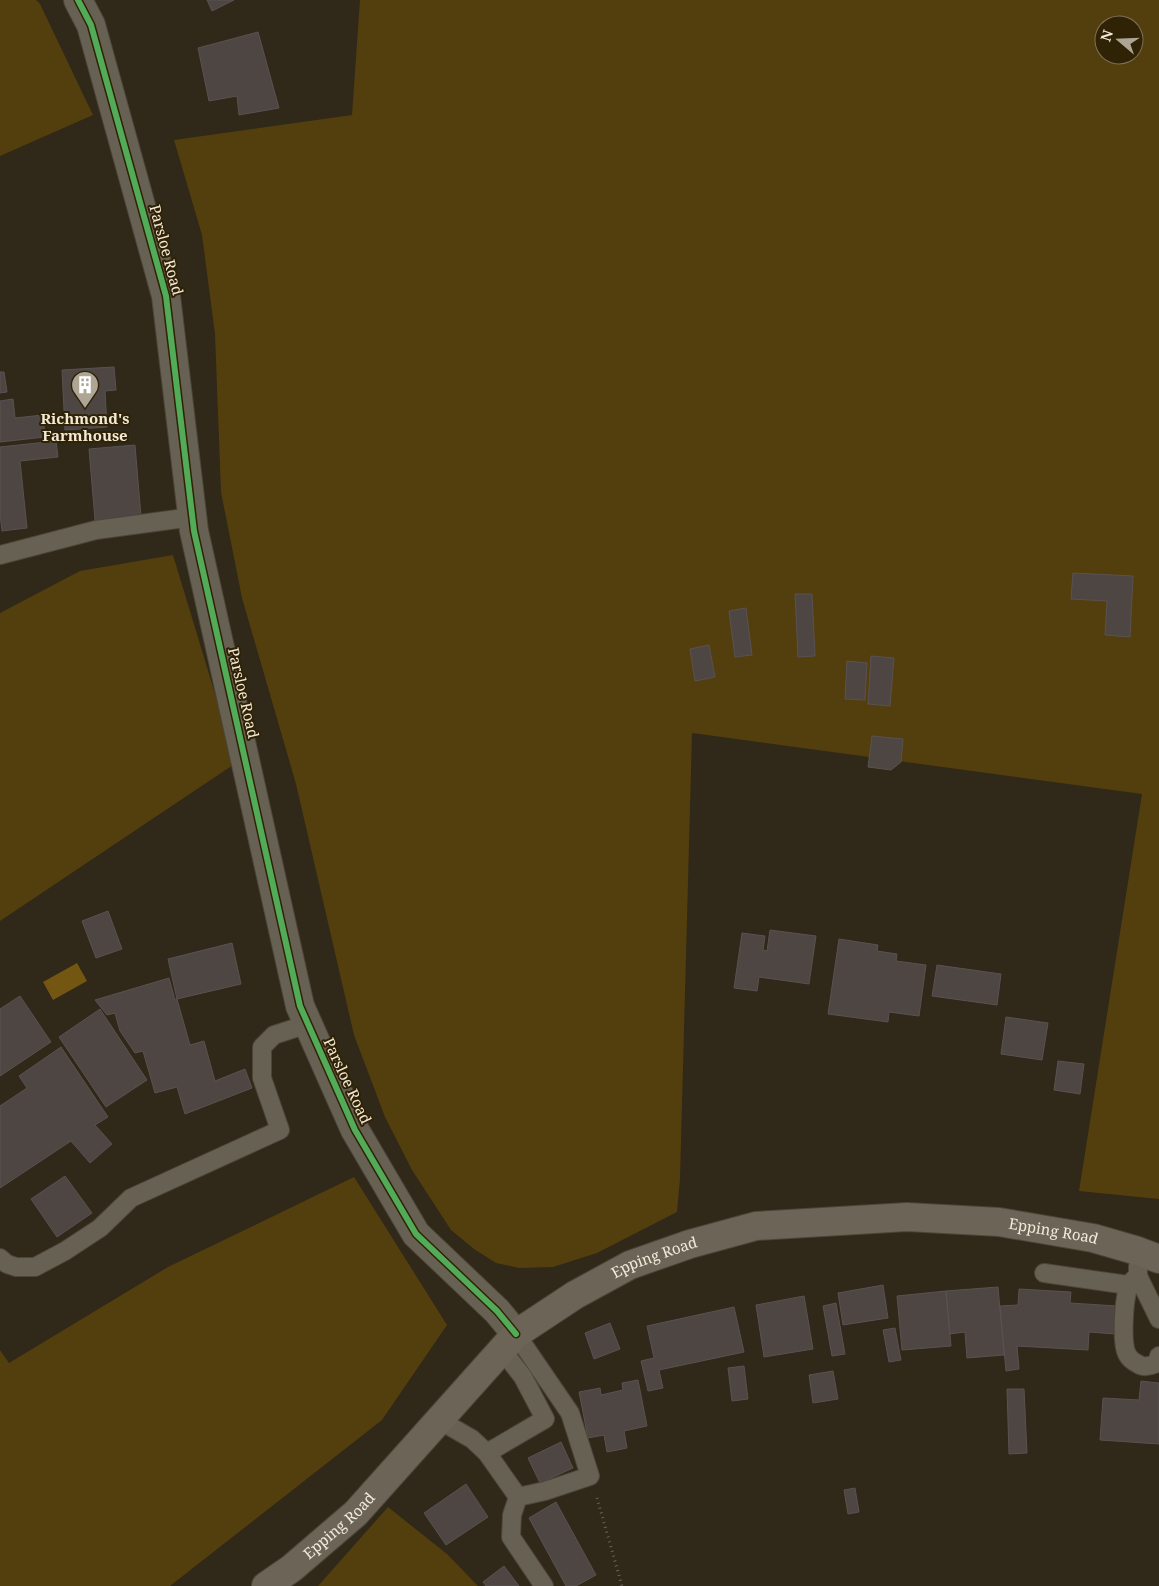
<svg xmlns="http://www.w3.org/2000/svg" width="1159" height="1586" viewBox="0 0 1159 1586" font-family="'Noto Serif',serif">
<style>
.green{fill:#533e0e;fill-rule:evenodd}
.water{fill:#735611}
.building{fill:#4d4643;stroke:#5a5251}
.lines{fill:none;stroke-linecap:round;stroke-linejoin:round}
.service-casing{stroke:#4c4539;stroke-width:20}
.minor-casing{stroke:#4c4539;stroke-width:30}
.secondary-casing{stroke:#4c4539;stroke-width:30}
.path{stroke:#6a6459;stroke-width:3;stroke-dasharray:1 4;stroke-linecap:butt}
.service{stroke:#676154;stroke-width:18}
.minor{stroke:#676154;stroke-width:28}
.secondary{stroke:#6c6457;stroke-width:28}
.cycleway-casing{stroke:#302204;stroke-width:9}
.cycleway{stroke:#51ab58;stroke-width:6}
.labels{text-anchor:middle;stroke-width:4;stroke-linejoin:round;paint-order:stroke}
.street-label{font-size:15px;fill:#f2e9d8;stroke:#302204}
.poi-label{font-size:15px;font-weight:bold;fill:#f2e9d8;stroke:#302204}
</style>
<rect width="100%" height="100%" fill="#302818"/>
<path class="green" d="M 0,0 L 36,0 L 40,4 L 93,115 L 0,156 Z
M 360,0 L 1159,0 L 1159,1199 L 1079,1191 L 1142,794 L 692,733 L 680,1179 L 677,1212 L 597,1253 L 553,1267 L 519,1268 L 496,1263 L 474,1249 L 451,1230 L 412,1170 L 385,1117 L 354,1035 L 296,784 L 242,598 L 221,492 L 215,334 L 202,235 L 174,140 L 352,115 ZM 1104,25 L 1134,25 L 1134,55 L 1104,55 Z
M 173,555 L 236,763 L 0,921 L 0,613 L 80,571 Z
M 354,1177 L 447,1325 L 382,1420 L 170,1586 L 0,1586 L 0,1350 L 9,1363 L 168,1267 Z
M 388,1507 L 447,1554 L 478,1586 L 318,1586 Z"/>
<path class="water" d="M 77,963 L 87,981 L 53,1000 L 43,982 Z"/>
<path class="building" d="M 207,0 L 234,0 L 212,11 Z
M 258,32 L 279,108 L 239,115 L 237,96 L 209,101 L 198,48 Z
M 114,367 L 116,390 L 105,391 L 107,427 L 65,430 L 62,370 Z
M 0,372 L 4,372 L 7,392 L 0,393 Z
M 13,399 L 15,418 L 43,415 L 45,437 L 0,442 L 0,401 Z
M 56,441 L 58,457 L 20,461 L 27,528 L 2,531 L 0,514 L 0,447 Z
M 135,445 L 141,516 L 95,520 L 89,449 Z
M 1073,573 L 1133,576 L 1130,637 L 1105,635 L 1107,601 L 1071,599 Z
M 795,594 L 812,594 L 815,656 L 798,657 Z
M 746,608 L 752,655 L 735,657 L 729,611 Z
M 709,645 L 715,677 L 695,681 L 690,649 Z
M 871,656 L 894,658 L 890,706 L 868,704 Z
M 847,661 L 867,663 L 865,700 L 845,699 Z
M 872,736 L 903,739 L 901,762 L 891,770 L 868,767 Z
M 108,911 L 122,949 L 96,958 L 82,921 Z
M 770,930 L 816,936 L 809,984 L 759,977 L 757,991 L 734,988 L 742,933 L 765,936 L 763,950 L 767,951 Z
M 839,939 L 878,945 L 877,951 L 897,954 L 896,961 L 926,965 L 919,1016 L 889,1012 L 888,1022 L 828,1014 Z
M 232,943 L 241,984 L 177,999 L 168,959 Z
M 937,965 L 1001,974 L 997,1005 L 932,996 Z
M 169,978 L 175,1000 L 177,999 L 190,1045 L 204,1041 L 215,1081 L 245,1069 L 252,1088 L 185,1114 L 177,1087 L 155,1093 L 143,1051 L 135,1053 L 120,1031 L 115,1013 L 107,1015 L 95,1000 Z
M 20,996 L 51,1042 L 0,1076 L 0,1009 Z
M 100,1009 L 147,1080 L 106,1107 L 59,1037 Z
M 1006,1017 L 1048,1023 L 1042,1060 L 1001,1054 Z
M 61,1047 L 108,1117 L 95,1125 L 112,1144 L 90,1163 L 71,1141 L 0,1188 L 0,1106 L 27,1088 L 19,1076 Z
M 1058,1061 L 1084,1064 L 1080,1094 L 1054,1090 Z
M 65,1176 L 92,1213 L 57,1237 L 31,1199 Z
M 883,1285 L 888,1318 L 843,1325 L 838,1293 Z
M 998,1287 L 1004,1355 L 967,1358 L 965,1332 L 950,1334 L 946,1291 Z
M 1019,1289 L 1071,1292 L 1070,1303 L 1117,1306 L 1115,1334 L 1089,1332 L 1088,1350 L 1017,1346 L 1019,1369 L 1006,1371 L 1000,1306 L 1018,1305 Z
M 946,1291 L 951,1346 L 902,1350 L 897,1296 Z
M 804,1296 L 813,1349 L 764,1357 L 756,1305 Z
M 836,1303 L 845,1354 L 832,1356 L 823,1306 Z
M 734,1307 L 744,1352 L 659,1370 L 663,1388 L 648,1391 L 641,1361 L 654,1358 L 647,1326 Z
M 610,1323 L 620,1349 L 594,1359 L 585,1333 Z
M 895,1328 L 901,1360 L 889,1362 L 883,1330 Z
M 744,1366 L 748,1399 L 732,1401 L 728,1368 Z
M 833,1371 L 838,1399 L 813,1403 L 809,1375 Z
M 638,1380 L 647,1426 L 624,1431 L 627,1448 L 607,1452 L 604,1435 L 588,1438 L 579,1392 L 600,1388 L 601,1395 L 623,1390 L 622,1383 Z
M 1141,1381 L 1159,1383 L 1159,1444 L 1100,1440 L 1103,1398 L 1139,1400 Z
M 1007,1389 L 1024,1389 L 1027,1453 L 1009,1454 Z
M 561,1442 L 573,1468 L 540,1483 L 528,1458 Z
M 466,1484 L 488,1517 L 446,1545 L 424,1513 Z
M 855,1488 L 859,1512 L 848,1514 L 844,1490 Z
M 556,1502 L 596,1575 L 576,1586 L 566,1586 L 529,1518 Z
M 504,1566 L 519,1586 L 486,1586 L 483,1582 Z"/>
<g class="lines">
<defs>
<path id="service" d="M 0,555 L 96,530 L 192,517
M 0,1258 L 7,1264 L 16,1267 L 35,1267 L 65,1251 L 100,1228 L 131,1198 L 280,1130 L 262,1078 L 262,1047 L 274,1035 L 308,1024
M 1138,1266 L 1138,1276 L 1159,1319
M 1044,1273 L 1128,1285
M 1138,1276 C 1134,1279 1129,1283 1128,1288 C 1124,1301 1121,1342 1127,1354 C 1129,1358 1134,1362 1138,1364 C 1144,1368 1151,1366 1157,1363 L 1159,1356
M 439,1420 L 472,1439 L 487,1453 L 518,1497 L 545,1491 L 590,1476 L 570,1413 L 516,1334
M 487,1453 L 545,1419 L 523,1377 L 502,1350
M 518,1497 L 512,1515 L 511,1537 L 544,1586"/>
<path id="minor" d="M 78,0 L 91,25 L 166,296 L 194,531 L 300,1006 L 355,1130 L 416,1234 L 497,1311 L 516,1334"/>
<g id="secondary">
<path id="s1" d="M 266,1586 L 292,1568 L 356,1513 L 516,1334 L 575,1295 L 630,1265 L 690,1244 L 756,1226 L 907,1217 L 999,1222 L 1093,1238 L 1138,1251 L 1159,1259"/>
</g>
</defs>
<use href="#service" class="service-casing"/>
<use href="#minor" class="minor-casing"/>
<use href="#secondary" class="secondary-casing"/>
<path class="path" d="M 597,1498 L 622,1586"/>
<use href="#service" class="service"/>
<use href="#minor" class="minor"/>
<use href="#secondary" class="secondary"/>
<defs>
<path id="cycleway" d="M 78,0 L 91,25 L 166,296 L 194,531 L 300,1006 L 355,1130 L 416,1234 L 497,1311 L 516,1334"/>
</defs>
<use href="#cycleway" class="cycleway-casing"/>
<use href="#cycleway" class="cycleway"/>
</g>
<defs>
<symbol id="building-pin" viewBox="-11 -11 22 30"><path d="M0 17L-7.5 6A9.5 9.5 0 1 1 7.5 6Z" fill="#aea595" stroke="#302204"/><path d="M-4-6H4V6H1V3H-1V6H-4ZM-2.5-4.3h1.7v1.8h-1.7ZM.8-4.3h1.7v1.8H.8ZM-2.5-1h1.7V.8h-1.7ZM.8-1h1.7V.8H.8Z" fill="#fff"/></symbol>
</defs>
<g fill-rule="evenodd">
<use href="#building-pin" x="69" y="369" width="32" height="43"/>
</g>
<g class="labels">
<g class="street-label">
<text transform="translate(166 250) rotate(75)" y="5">Parsloe Road</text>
<text transform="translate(243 693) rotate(77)" y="5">Parsloe Road</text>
<text transform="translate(347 1081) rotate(65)" y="5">Parsloe Road</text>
<text dy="5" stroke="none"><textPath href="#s1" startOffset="920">Epping Road</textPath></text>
<text dy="5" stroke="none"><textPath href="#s1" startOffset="515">Epping Road</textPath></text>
<text dy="5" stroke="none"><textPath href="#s1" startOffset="95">Epping Road</textPath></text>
</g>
<g class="poi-label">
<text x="85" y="424">Richmond's<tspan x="85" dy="17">Farmhouse</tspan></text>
</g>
</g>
<g transform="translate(1119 40) rotate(289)"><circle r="24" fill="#302204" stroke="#7e7259"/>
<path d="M0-4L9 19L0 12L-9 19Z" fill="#aea595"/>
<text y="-8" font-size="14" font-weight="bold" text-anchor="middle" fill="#f2e9d8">N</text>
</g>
</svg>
